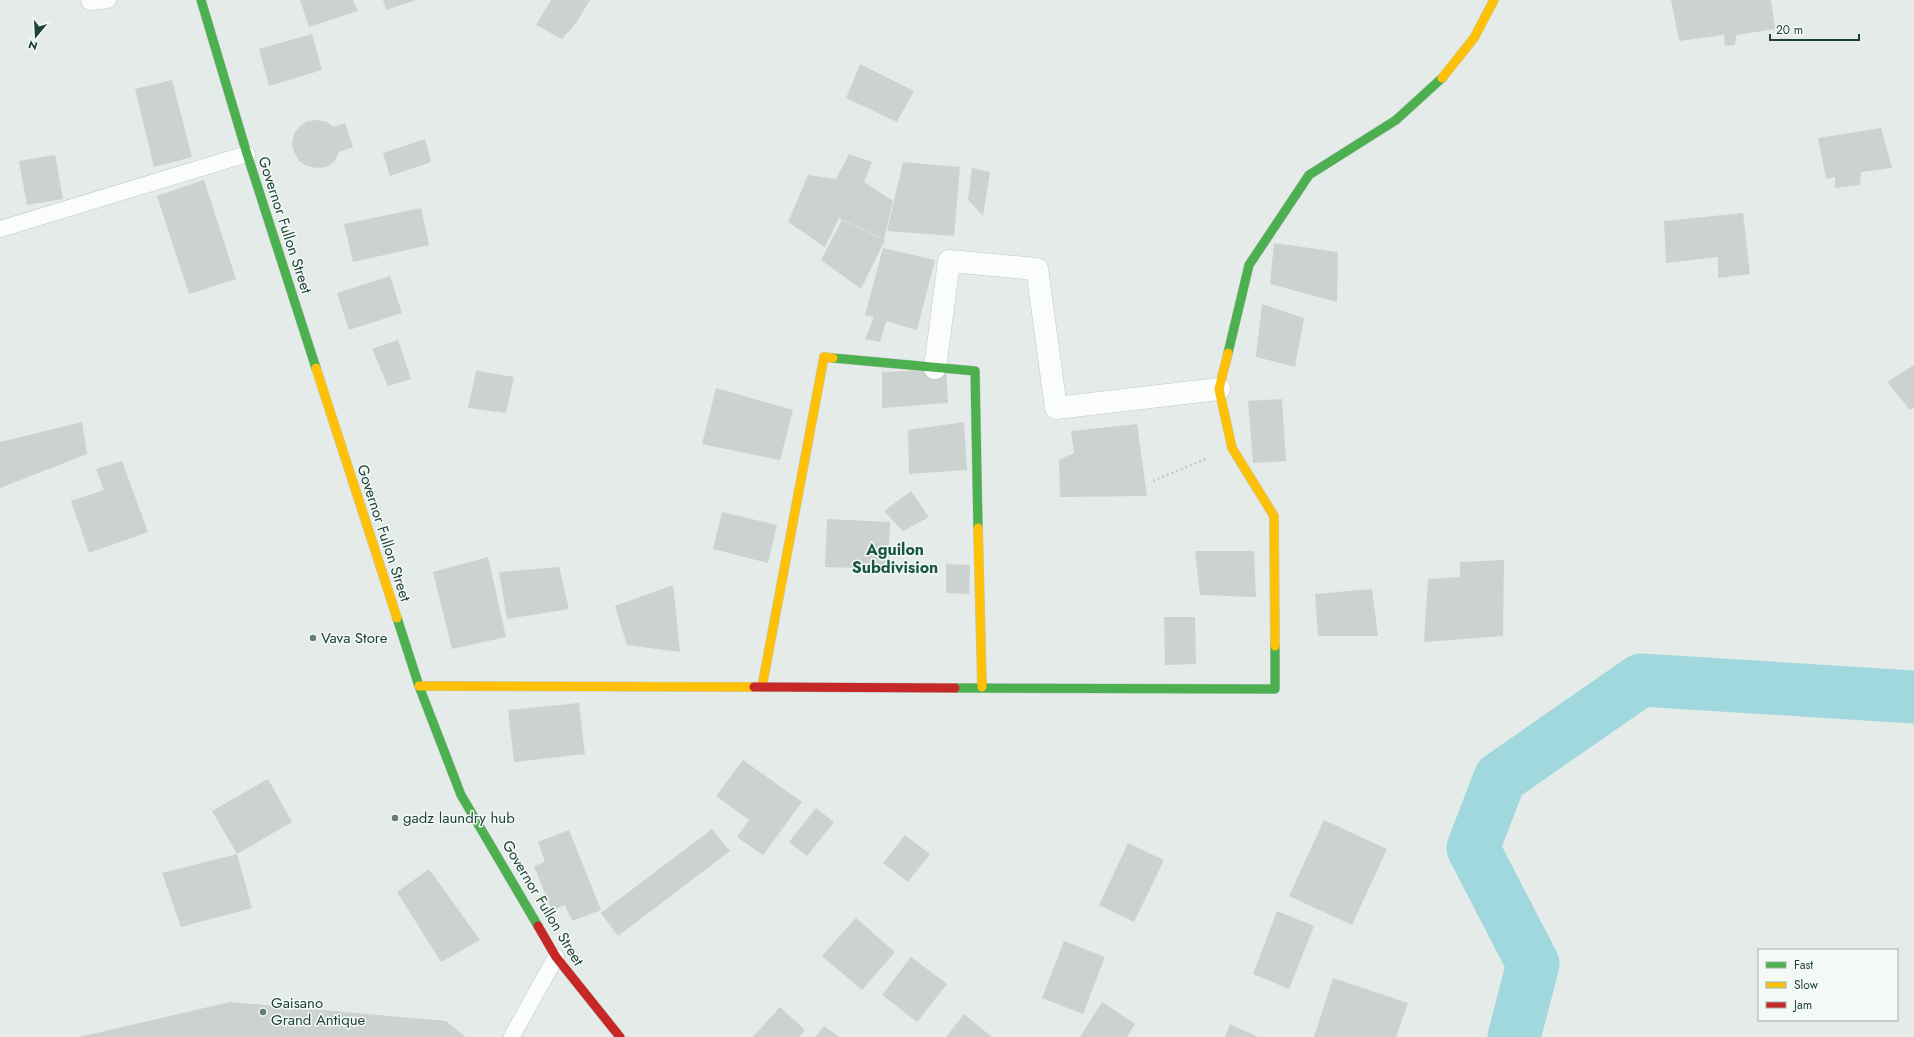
<svg xmlns="http://www.w3.org/2000/svg" width="1914" height="1037" viewBox="0 0 1914 1037" font-family="Jost,sans-serif">
<style>
.lines{fill:none;stroke-linecap:round;stroke-linejoin:round}
.river{stroke:#a0d8de;stroke-width:53}
.building{fill:#cbd2cf}
.lane-casing{stroke:#c2c8c5;stroke-width:17}
.street-casing{stroke:#c2c8c5;stroke-width:23}
.fast-casing{stroke:#c0c9c5;stroke-width:10}
.slow-casing{stroke:#c0c9c5;stroke-width:10}
.jam-casing{stroke:#c0c9c5;stroke-width:10}
.path{stroke:#c0cbc7;stroke-width:2.5;stroke-dasharray:2 3;stroke-linecap:butt}
.lane{stroke:#fbfcfc;stroke-width:16}
.street{stroke:#fbfcfc;stroke-width:22}
.fast{stroke:#4caf50;stroke-width:9}
.slow{stroke:#ffc107;stroke-width:9}
.jam{stroke:#c62828;stroke-width:9}
.poi-dot{fill:#647c75;stroke:#f3faf6;stroke-width:1.5}
.labels{text-anchor:middle;stroke-width:3;stroke-linejoin:round;paint-order:stroke}
.street-label{font-size:15px;fill:#1f4137;stroke:#f3faf6}
.poi-label{font-size:15px;fill:#1f4137;stroke:#f3faf6;text-anchor:start}
.neighbourhood-label{font-size:16px;font-weight:bold;fill:#195644;stroke:#f3faf6}
</style>
<rect width="100%" height="100%" fill="#e5ebe8"/>
<g class="lines">
<path class="river" d="M 1514,1037 L 1533,964 L 1473,848 L 1500,778 L 1641,680 L 1914,697"/>
</g>
<path class="building" d="M 300,0 L 353,0 L 358,11 L 309,27 Z
M 383,0 L 416,0 L 386,10 Z
M 551,0 L 590,0 L 576,23 L 562,39 L 536,25 Z
M 1671,0 L 1771,0 L 1775,29 L 1736,35 L 1735,45 L 1725,46 L 1724,35 L 1679,41 Z
M 312,34 L 322,70 L 269,86 L 259,49 Z
M 860,64 L 914,91 L 897,122 L 846,98 Z
M 172,80 L 192,157 L 154,167 L 135,89 Z
M 317,120 L 327,122 L 334,127 L 345,123 L 353,147 L 339,152 L 334,162 L 326,167 L 316,168 L 307,166 L 299,161 L 294,152 L 292,143 L 294,134 L 300,126 L 308,121 Z
M 1881,128 L 1892,168 L 1861,172 L 1860,185 L 1835,188 L 1835,177 L 1826,179 L 1818,138 Z
M 425,139 L 431,162 L 390,176 L 383,153 Z
M 849,154 L 872,162 L 864,182 L 893,201 L 884,239 L 839,218 L 825,247 L 788,222 L 808,175 L 836,179 Z
M 55,155 L 63,199 L 27,205 L 19,161 Z
M 903,162 L 960,167 L 954,236 L 887,231 Z
M 972,168 L 990,172 L 983,216 L 968,200 Z
M 204,180 L 236,279 L 189,294 L 157,196 Z
M 421,208 L 429,245 L 353,262 L 344,224 Z
M 1743,213 L 1750,274 L 1718,278 L 1718,257 L 1666,263 L 1664,221 Z
M 842,220 L 885,240 L 861,289 L 821,260 Z
M 1274,243 L 1338,252 L 1337,302 L 1270,284 Z
M 883,248 L 935,260 L 917,330 L 886,321 L 880,342 L 865,339 L 874,317 L 865,315 Z
M 390,276 L 402,313 L 349,330 L 337,293 Z
M 1262,304 L 1304,318 L 1295,367 L 1256,357 Z
M 398,340 L 411,379 L 388,386 L 372,349 Z
M 1914,365 L 1914,407 L 1910,410 L 1887,382 Z
M 946,369 L 948,403 L 882,408 L 882,372 Z
M 476,371 L 514,377 L 506,413 L 468,408 Z
M 716,388 L 793,410 L 780,460 L 702,444 Z
M 1282,399 L 1286,461 L 1253,463 L 1248,401 Z
M 82,422 L 87,454 L 0,488 L 0,442 Z
M 964,422 L 967,470 L 909,474 L 908,430 Z
M 1137,424 L 1147,496 L 1060,497 L 1059,460 L 1074,453 L 1071,431 Z
M 122,461 L 148,532 L 89,553 L 71,501 L 104,490 L 96,469 Z
M 911,491 L 929,517 L 903,531 L 884,511 Z
M 722,512 L 777,525 L 768,563 L 713,549 Z
M 827,519 L 890,522 L 888,569 L 825,567 Z
M 1195,551 L 1254,551 L 1256,597 L 1200,595 Z
M 488,557 L 506,637 L 452,649 L 433,572 Z
M 1504,560 L 1503,636 L 1424,642 L 1428,579 L 1460,577 L 1460,562 Z
M 946,564 L 970,565 L 969,594 L 946,593 Z
M 559,567 L 569,609 L 507,619 L 499,572 Z
M 673,585 L 680,652 L 627,645 L 615,606 Z
M 1372,589 L 1378,636 L 1318,636 L 1315,594 Z
M 1164,617 L 1195,617 L 1196,664 L 1165,665 Z
M 579,703 L 585,754 L 514,762 L 508,710 Z
M 743,760 L 802,802 L 763,855 L 737,837 L 749,820 L 716,796 Z
M 268,779 L 292,822 L 237,854 L 252,908 L 181,927 L 162,873 L 237,854 L 212,811 Z
M 816,808 L 834,822 L 807,856 L 789,842 Z
M 1324,820 L 1387,849 L 1352,925 L 1289,896 Z
M 712,829 L 730,851 L 618,936 L 601,913 Z
M 569,830 L 601,910 L 572,921 L 565,905 L 552,911 L 534,866 L 545,862 L 538,842 Z
M 905,835 L 930,854 L 908,882 L 883,863 Z
M 1128,843 L 1164,860 L 1134,922 L 1099,905 Z
M 429,869 L 480,940 L 441,962 L 397,892 Z
M 1277,911 L 1314,926 L 1289,989 L 1253,974 Z
M 856,918 L 895,952 L 862,990 L 822,956 Z
M 1064,941 L 1105,957 L 1083,1014 L 1042,998 Z
M 911,957 L 947,984 L 917,1022 L 882,995 Z
M 1333,978 L 1408,1003 L 1396,1037 L 1314,1037 Z
M 230,1002 L 446,1021 L 465,1037 L 79,1037 Z
M 1102,1002 L 1135,1024 L 1127,1037 L 1080,1037 Z
M 780,1007 L 805,1030 L 799,1037 L 753,1037 Z
M 964,1014 L 992,1037 L 946,1037 Z
M 1230,1024 L 1258,1037 L 1225,1037 Z
M 824,1026 L 839,1037 L 815,1037 Z"/>
<g class="lines">
<defs>
<path id="lane" d="M 89,0 L 90,2 L 108,0
M 0,229 L 247,154
M 513,1037 L 512,1036 L 556,957"/>
<path id="street" d="M 935,368 L 949,261 L 1037,269 L 1056,408 L 1219,389"/>
<path id="fast" d="M 201,0 L 247,154 L 316,368
M 1228,353 L 1249,265 L 1309,175 L 1396,120 L 1442,78
M 833,358 L 975,371 L 978,528
M 397,618 L 419,686 L 461,795 L 538,926
M 955,688 L 1275,689 L 1275,646"/>
<path id="slow" d="M 1442,78 L 1474,38 L 1494,0
M 1228,353 L 1219,389 L 1232,448 L 1274,516 L 1275,646
M 316,368 L 397,618
M 978,528 L 982,687
M 419,686 L 754,687
M 762,687 L 824,357 L 833,358"/>
<path id="jam" d="M 754,687 L 955,688
M 538,926 L 556,957 L 620,1037"/>
</defs>
<use href="#lane" class="lane-casing"/>
<use href="#street" class="street-casing"/>
<use href="#fast" class="fast-casing"/>
<use href="#slow" class="slow-casing"/>
<use href="#jam" class="jam-casing"/>
<path class="path" d="M 1153,481 L 1208,458"/>
<use href="#lane" class="lane"/>
<use href="#street" class="street"/>
<use href="#fast" class="fast"/>
<use href="#slow" class="slow"/>
<use href="#jam" class="jam"/>
</g>
<g class="poi-dot">
<circle cx="313" cy="638" r="4"/>
<circle cx="395" cy="818" r="4"/>
<circle cx="263" cy="1012" r="4"/>
</g>
<g class="labels">
<g class="street-label">
<text transform="translate(285 225) rotate(72)" y="5">Governor Fullon Street</text>
<text transform="translate(384 533) rotate(72)" y="5">Governor Fullon Street</text>
<text transform="translate(543 903) rotate(59)" y="5">Governor Fullon Street</text>
</g>
<g class="poi-label">
<text x="321" y="643">Vava Store</text>
<text x="403" y="823">gadz laundry hub</text>
<text x="271" y="1008">Gaisano<tspan x="271" dy="17">Grand Antique</tspan></text>
</g>
<g class="neighbourhood-label">
<text x="895" y="555">Aguilon<tspan x="895" dy="18">Subdivision</tspan></text>
</g>
</g>
<rect x="1758" y="949" width="140" height="72" fill="#f3faf6" stroke="#9eb0aa"/>
<rect x="1766" y="962" width="20" height="6" fill="#4caf50" stroke="#9eb0aa"/>
<text x="1794" y="969" font-size="12" fill="#1f4137">Fast</text>
<rect x="1766" y="982" width="20" height="6" fill="#ffc107" stroke="#9eb0aa"/>
<text x="1794" y="989" font-size="12" fill="#1f4137">Slow</text>
<rect x="1766" y="1002" width="20" height="6" fill="#c62828" stroke="#9eb0aa"/>
<text x="1794" y="1009" font-size="12" fill="#1f4137">Jam</text>
<g transform="translate(36 36) rotate(198)" stroke="#f3faf6" stroke-width="3" paint-order="stroke">
<path d="M0-3L7 15L0 10L-7 15Z" fill="#1f4137"/>
<text y="-6" font-size="11" font-weight="bold" text-anchor="middle" fill="#1f4137">N</text>
</g>
<path d="M1770 34v6h89v-6" fill="none" stroke="#1f4137" stroke-width="2"/>
<text x="1776" y="34" font-size="12" fill="#1f4137" stroke="#f3faf6" stroke-width="3" paint-order="stroke">20 m</text>
</svg>
